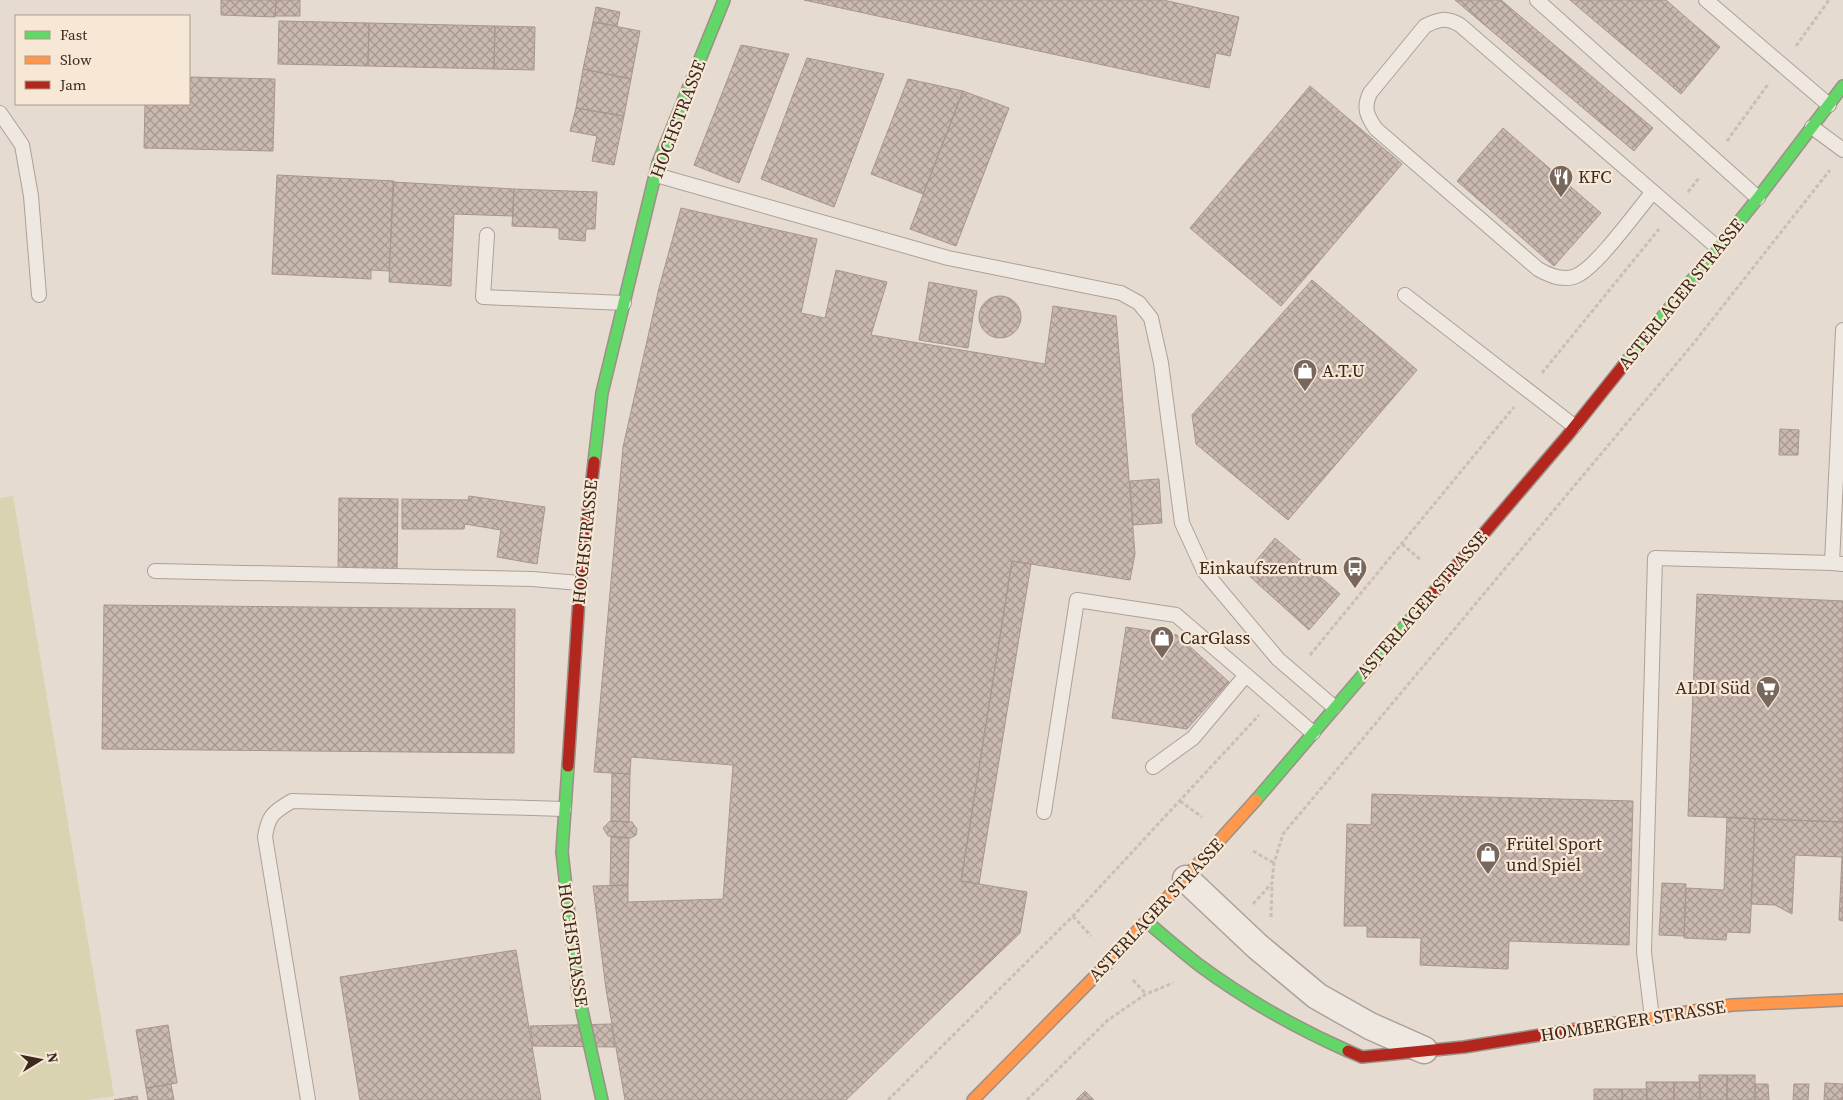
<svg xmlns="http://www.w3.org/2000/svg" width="1843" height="1100" viewBox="0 0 1843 1100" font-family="'Source Serif 4',serif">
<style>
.park{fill:#dad3b2}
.building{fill:url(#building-cross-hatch);stroke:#a7968e}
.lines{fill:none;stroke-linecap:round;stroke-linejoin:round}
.lane-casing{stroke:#aca198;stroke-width:16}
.street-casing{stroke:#aca198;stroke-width:29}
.fast-casing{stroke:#9c9088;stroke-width:14}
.slow-casing{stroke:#9c9088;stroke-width:14}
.jam-casing{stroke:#9c9088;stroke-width:14}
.path{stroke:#c7bfb8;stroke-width:3;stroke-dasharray:4 2.5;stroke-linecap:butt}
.lane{stroke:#eee8e1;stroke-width:14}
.street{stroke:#eee8e1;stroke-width:26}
.fast{stroke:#63d668;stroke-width:11}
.slow{stroke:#ff974d;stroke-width:11}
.jam{stroke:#b3261e;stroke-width:11}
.labels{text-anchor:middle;stroke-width:4.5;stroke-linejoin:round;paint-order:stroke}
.street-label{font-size:18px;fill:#3d281f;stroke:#f7e8d6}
.poi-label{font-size:18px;fill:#3d281f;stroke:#f7e8d6;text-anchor:start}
</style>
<defs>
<pattern id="building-cross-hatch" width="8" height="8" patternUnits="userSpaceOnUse" patternTransform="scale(1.25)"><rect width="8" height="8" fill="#cab9b0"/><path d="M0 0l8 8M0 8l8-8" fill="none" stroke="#a5968f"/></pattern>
</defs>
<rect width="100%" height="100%" fill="#e6dbd0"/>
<path class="park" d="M 13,496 L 114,1096 L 88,1100 L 0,1100 L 0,498 Z"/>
<path class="building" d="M 221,0 L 276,0 L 275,17 L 221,15 Z
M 276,0 L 300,0 L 300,16 L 275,16 Z
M 804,0 L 1163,0 L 1239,17 L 1230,56 L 1216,53 L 1209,88 Z
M 1455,0 L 1501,0 L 1653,128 L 1634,151 Z
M 1570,0 L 1666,0 L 1720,47 L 1681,94 Z
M 596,7 L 620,12 L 617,26 L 593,22 Z
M 279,21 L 369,23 L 368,66 L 278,64 Z
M 593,22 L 640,31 L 631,79 L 583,69 Z
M 369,23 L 495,26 L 494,69 L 368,66 Z
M 495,26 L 535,27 L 534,70 L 494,69 Z
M 741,45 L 789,54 L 739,183 L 694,165 Z
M 807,58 L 884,74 L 834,207 L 761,179 Z
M 583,69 L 631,79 L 624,116 L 576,108 Z
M 189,77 L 275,79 L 273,151 L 144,148 L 145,104 L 189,104 Z
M 908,79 L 963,91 L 923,194 L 871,174 Z
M 1310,86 L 1402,164 L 1281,306 L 1190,228 Z
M 963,91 L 1009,108 L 956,246 L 910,229 Z
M 576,108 L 624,116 L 614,165 L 592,161 L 597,136 L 570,131 Z
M 1503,128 L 1601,213 L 1554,266 L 1457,181 Z
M 277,175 L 394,181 L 389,271 L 371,270 L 371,279 L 272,274 Z
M 393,182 L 514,189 L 513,216 L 454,214 L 451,286 L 389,282 Z
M 514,189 L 597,192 L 595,229 L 586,229 L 585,241 L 559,239 L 559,228 L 512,226 Z
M 681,208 L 817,239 L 801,313 L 825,318 L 836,270 L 887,282 L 871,335 L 1045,364 L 1053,306 L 1116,316 L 1135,554 L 1130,580 L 1012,561 L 961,881 L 1027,892 L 1020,933 L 846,1100 L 625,1100 L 606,989 L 593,886 L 628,885 L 628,902 L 723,899 L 733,765 L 631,757 L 630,774 L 594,772 L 623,447 L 659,288 Z
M 1312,280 L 1417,370 L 1288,520 L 1196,444 L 1192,415 Z
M 929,282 L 977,291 L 968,348 L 919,340 Z
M979 317a21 21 0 1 1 42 0a21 21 0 1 1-42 0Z
M 1780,429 L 1799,430 L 1798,455 L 1779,455 Z
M 1159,479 L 1162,523 L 1133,525 L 1130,481 Z
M 469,496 L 545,507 L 537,564 L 497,557 L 501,530 L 465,524 L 464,529 L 402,529 L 402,499 L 468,500 Z
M 339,498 L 398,499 L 397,571 L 338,571 Z
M 1275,538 L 1340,594 L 1309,630 L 1246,573 Z
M 1012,561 L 1031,564 L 979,884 L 961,881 Z
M 1697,594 L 1843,601 L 1843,822 L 1688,816 Z
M 104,605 L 515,609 L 514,753 L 102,749 Z
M 1126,627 L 1177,635 L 1229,682 L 1187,729 L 1112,718 Z
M 612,773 L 630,774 L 629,822 L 611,821 Z
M 1372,794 L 1633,801 L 1629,945 L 1509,941 L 1508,969 L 1420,965 L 1421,938 L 1367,937 L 1367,926 L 1344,926 L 1347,824 L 1371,825 Z
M 1727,817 L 1755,819 L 1750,933 L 1727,932 L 1726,940 L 1684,938 L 1686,888 L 1724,890 Z
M 1755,819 L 1843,822 L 1843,921 L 1839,920 L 1842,857 L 1795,855 L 1792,914 L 1775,905 L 1751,904 Z
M 610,821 L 632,822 L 637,829 L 636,835 L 631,838 L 608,836 L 603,828 Z
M 611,837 L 629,838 L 628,885 L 610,886 Z
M 1662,883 L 1686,884 L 1684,936 L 1659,935 Z
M 516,950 L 541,1100 L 360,1100 L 340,977 Z
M 611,1024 L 615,1047 L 533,1046 L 530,1026 Z
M 168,1025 L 177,1083 L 146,1088 L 136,1030 Z
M 1699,1075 L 1727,1075 L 1727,1100 L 1700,1100 Z
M 1727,1075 L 1755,1075 L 1755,1100 L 1727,1100 Z
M 1646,1082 L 1674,1082 L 1674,1100 L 1647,1100 Z
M 1674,1082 L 1700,1082 L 1700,1100 L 1674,1100 Z
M 1825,1083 L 1843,1084 L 1843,1100 L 1824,1100 Z
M 171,1084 L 174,1100 L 148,1100 L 146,1088 Z
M 1755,1084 L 1768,1084 L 1769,1100 L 1755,1100 Z
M 1794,1084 L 1809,1084 L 1808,1100 L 1793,1100 Z
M 1594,1089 L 1622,1089 L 1622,1100 L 1594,1100 Z
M 1622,1089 L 1647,1089 L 1647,1100 L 1622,1100 Z
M 1085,1091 L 1094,1100 L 1076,1100 Z
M 137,1096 L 138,1100 L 114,1100 Z"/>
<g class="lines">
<defs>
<path id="lane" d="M 1537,0 L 1758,198
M 1706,0 L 1829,105
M 0,113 L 22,145 L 31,196 L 39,295
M 1812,127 L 1843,150
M 656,175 L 948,258 L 1121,293 L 1139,303 L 1151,318 L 1161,363 L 1182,523 L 1204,571 L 1278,659 L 1334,707
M 1652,193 C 1636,212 1598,265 1578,275 C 1565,282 1550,276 1538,269 L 1376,129 C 1367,116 1363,108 1370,93 L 1425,26 C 1439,19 1446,17 1460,25 L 1718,248
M 487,235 L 483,297 L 624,303
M 1405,295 L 1574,426
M 1843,330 L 1832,563 L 1843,564
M 155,571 L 532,579 L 580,583
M 1153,767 L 1193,738 L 1246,675 L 1313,733
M 1044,812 L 1077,600 L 1176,615 L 1246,675
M 1652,1018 L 1644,952 L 1655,558 L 1832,563
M 308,1100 L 265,837 C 268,816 273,812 292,801 L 564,809"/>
<path id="street" d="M 1186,879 L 1257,946 L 1317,996 L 1370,1026 L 1424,1050"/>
<path id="fast" d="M 1623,366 L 1758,198 L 1843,86
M 594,462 L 602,393 L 658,163 L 724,0
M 568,766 L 562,852 L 578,993 L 602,1100
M 1256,800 L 1433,593
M 1146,921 C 1164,936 1181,951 1199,965 C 1245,999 1296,1028 1348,1051"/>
<path id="slow" d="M 1572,1030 L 1732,1005 L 1843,1000
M 973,1100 L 1112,959 L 1256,800"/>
<path id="jam" d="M 1433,593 L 1567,436 L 1623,366
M 568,766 L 580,583 L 594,462
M 1348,1051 L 1362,1057 L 1464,1047 L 1572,1030"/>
</defs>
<use href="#lane" class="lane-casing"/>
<use href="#street" class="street-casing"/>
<use href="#fast" class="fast-casing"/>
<use href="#slow" class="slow-casing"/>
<use href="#jam" class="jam-casing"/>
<path class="path" d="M 1796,46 L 1829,0
M 1727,141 L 1769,83
M 1688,192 L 1699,178
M 1542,373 L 1659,229
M 1402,544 L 1422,561
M 1310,655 L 1514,407
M 1180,801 L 1202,817
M 1253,851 L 1274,863
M 1253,904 L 1272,883 L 1274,863 L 1283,834 L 1693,344 L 1830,170
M 1073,916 L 1091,936
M 1271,917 L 1272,883
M 1133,980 L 1146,994
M 888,1100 L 1073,916 L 1259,715
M 1027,1100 L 1108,1020 L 1146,994 L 1173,983"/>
<use href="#lane" class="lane"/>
<use href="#street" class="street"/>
<use href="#fast" class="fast"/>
<use href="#slow" class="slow"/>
<use href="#jam" class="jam"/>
</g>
<defs>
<symbol id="restaurant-pin" viewBox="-11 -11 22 30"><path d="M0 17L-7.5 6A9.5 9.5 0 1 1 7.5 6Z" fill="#78675d" stroke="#f7e8d6"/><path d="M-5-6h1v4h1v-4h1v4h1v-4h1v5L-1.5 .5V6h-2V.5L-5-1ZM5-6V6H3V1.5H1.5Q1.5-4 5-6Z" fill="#fff"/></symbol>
<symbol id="shop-pin" viewBox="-11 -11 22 30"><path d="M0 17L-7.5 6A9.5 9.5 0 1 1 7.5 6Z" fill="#78675d" stroke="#f7e8d6"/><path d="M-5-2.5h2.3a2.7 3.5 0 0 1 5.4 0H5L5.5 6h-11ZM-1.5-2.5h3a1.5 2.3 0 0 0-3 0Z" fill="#fff"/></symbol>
<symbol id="bus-pin" viewBox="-11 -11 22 30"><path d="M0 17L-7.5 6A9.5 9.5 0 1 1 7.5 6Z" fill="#78675d" stroke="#f7e8d6"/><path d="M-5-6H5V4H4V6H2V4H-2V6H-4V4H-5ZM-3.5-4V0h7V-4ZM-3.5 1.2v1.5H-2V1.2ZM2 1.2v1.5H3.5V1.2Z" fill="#fff"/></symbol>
<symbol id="supermarket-pin" viewBox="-11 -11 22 30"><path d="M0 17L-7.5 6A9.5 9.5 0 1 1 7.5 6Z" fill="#78675d" stroke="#f7e8d6"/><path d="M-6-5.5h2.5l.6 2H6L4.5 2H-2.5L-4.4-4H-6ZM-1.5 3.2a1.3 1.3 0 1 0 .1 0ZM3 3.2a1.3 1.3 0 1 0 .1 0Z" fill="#fff"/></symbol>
</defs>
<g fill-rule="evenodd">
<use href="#restaurant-pin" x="1547" y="163" width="28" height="38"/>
<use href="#shop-pin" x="1291" y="357" width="28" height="38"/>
<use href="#bus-pin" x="1341" y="554" width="28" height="38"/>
<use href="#shop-pin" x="1148" y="624" width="28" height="38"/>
<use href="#supermarket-pin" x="1754" y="674" width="28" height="38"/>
<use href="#shop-pin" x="1474" y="840" width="28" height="38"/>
</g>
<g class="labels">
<g class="street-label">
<text transform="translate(678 119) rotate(-69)" y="6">HOCHSTRASSE</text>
<text transform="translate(1681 294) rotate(-51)" y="6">ASTERLAGER STRASSE</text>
<text transform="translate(585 542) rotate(-84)" y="6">HOCHSTRASSE</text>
<text transform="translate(1422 605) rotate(-49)" y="6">ASTERLAGER STRASSE</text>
<text transform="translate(1156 910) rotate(-47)" y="6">ASTERLAGER STRASSE</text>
<text transform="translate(573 945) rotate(82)" y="6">HOCHSTRASSE</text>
<text transform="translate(1633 1021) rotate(-9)" y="6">HOMBERGER STRASSE</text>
</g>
<g class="poi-label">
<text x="1578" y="183">KFC</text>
<text x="1322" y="377">A.T.U</text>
<text x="1338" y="574" text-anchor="end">Einkaufszentrum</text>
<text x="1180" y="644">CarGlass</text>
<text x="1750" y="694" text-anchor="end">ALDI Süd</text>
<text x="1506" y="850">Frütel Sport<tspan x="1506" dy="21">und Spiel</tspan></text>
</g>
</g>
<rect x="15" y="15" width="175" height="90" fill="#f7e8d6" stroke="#ad9b8d"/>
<rect x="25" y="31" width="25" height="8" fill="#63d668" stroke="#ad9b8d"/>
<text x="60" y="40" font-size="15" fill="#3d281f">Fast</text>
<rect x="25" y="56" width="25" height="8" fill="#ff974d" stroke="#ad9b8d"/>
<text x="60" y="65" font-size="15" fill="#3d281f">Slow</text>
<rect x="25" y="81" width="25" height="8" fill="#b3261e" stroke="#ad9b8d"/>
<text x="60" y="90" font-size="15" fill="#3d281f">Jam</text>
<g transform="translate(40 1060) rotate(80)" stroke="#f7e8d6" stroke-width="4" paint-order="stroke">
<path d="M0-4L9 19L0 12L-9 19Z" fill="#3d281f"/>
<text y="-8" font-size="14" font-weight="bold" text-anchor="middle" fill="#3d281f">N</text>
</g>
</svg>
